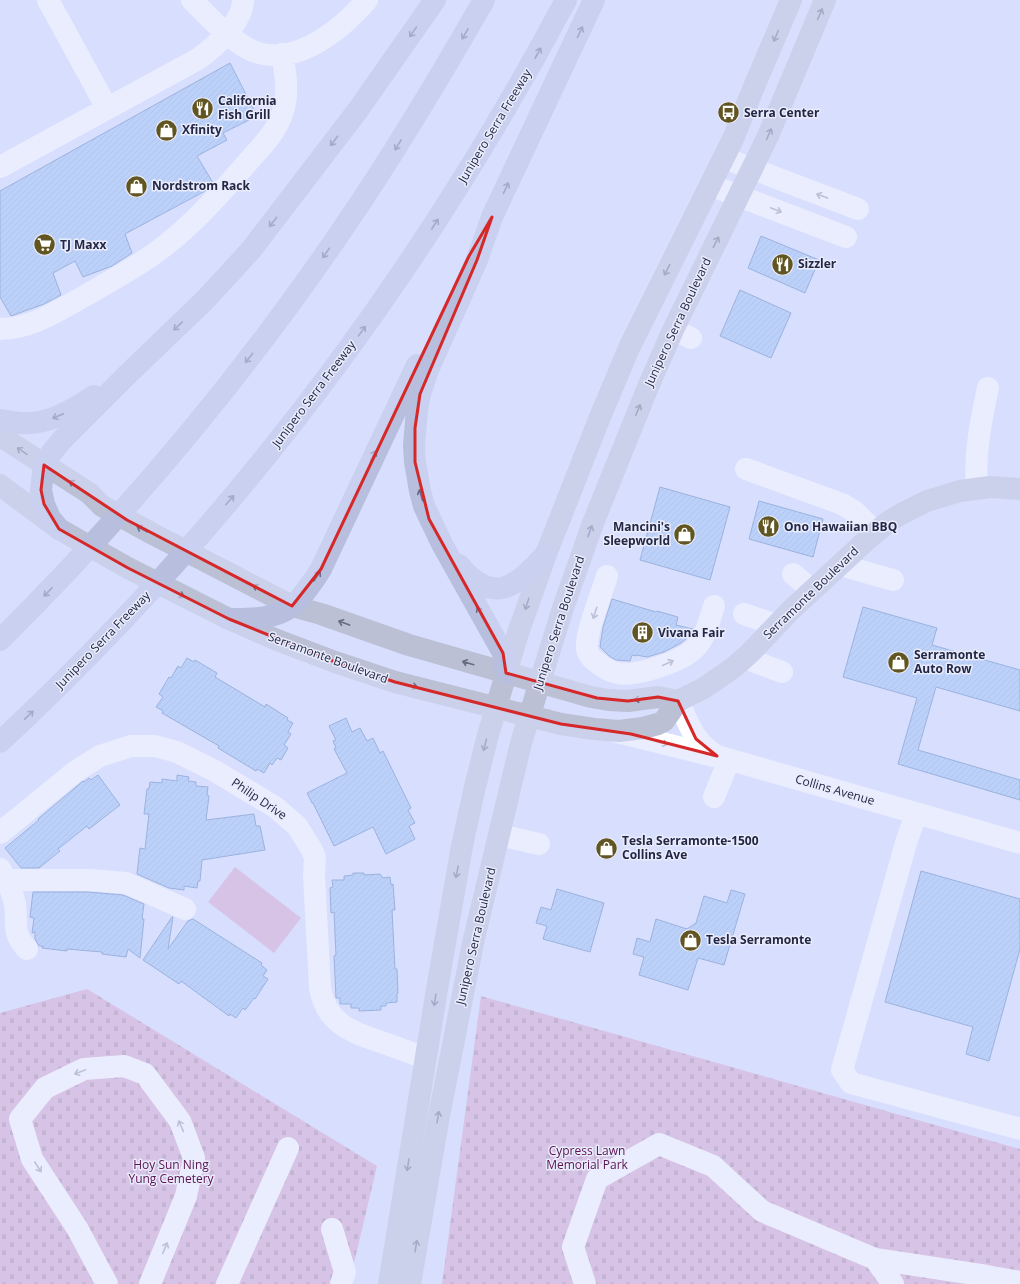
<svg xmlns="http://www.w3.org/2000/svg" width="1020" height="1284" viewBox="0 0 1020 1284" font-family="'Open Sans',sans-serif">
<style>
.cemetery{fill:url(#cemetery-stones)}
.pitch{fill:#d6a2c9}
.building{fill:url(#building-hatch);stroke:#4f7cb9}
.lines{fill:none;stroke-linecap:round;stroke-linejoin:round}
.minor{stroke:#fff;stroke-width:22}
.major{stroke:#bcc0d5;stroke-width:22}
.highway{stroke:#b8bedd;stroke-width:22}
.oneway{stroke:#686c85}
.oneway2{stroke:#666b89}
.oneway3{stroke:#9c9eab}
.marked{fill:none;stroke:#d62828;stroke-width:3;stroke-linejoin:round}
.labels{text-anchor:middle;stroke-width:3;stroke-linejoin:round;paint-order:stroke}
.poi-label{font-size:12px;font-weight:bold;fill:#232744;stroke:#e9ecfc;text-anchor:start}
.street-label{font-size:12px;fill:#232744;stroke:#e9ecfc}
.park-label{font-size:12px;fill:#5c1150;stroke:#e9ecfc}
</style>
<defs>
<pattern id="cemetery-stones" width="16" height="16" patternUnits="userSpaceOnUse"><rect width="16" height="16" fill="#d6a2c9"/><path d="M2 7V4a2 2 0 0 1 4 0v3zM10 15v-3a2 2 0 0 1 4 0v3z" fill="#ad84a5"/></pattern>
<pattern id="building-hatch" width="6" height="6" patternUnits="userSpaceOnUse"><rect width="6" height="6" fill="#9ac1f5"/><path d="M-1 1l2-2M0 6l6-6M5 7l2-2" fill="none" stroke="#84a6d3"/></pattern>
</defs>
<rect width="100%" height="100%" fill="#d8defd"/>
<path class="cemetery" d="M 87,989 L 377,1166 L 349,1284 L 0,1284 L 0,1013 Z
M 481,996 L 1020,1149 L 1020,1284 L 442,1284 Z"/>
<path class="pitch" d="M 235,867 L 301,918 L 274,953 L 208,902 Z"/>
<path class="building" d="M 230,63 L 257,116 L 223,133 L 227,140 L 197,156 L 213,183 L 205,191 L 125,234 L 132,253 L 112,266 L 83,277 L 75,261 L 53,273 L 61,295 L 44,304 L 11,316 L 0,297 L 0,191 Z
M 761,236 L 819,260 L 805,293 L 748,268 Z
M 740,290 L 791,313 L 771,358 L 720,336 Z
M 660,487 L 730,507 L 710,580 L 640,560 Z
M 759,501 L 823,519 L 813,557 L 749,539 Z
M 612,599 L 656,612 L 657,611 L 678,617 L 676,625 L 693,629 L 692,631 L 688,637 L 681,643 L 664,652 L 647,657 L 636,655 L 636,656 L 632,655 L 630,661 L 616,660 L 609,656 L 600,647 L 603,627 Z
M 863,607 L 937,628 L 932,645 L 1020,670 L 1020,711 L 936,687 L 918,750 L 1020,780 L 1020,800 L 898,764 L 917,698 L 843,677 Z
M 187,658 L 194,662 L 195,660 L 217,673 L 215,677 L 265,707 L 266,704 L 288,718 L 287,720 L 293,723 L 288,732 L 291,734 L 284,745 L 288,748 L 281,760 L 277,758 L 272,765 L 270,763 L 264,773 L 257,769 L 256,771 L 218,748 L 219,746 L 162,713 L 163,711 L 156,707 L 163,697 L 159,694 L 169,677 L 171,678 L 178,666 L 181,668 Z
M 346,718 L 352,732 L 360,728 L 367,741 L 373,738 L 380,753 L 383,751 L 411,808 L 408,810 L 415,823 L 409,826 L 415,839 L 386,854 L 373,827 L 334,846 L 313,803 L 312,803 L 307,793 L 347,773 L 334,749 L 336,748 L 333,741 L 336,740 L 329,726 Z
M 98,775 L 120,805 L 89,829 L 87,826 L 58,849 L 60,851 L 39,868 L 21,868 L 5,848 L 39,820 L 38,819 L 83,781 L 84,782 L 89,778 L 91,780 Z
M 177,775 L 189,777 L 188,781 L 196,782 L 196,786 L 208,787 L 207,795 L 209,796 L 206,820 L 254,814 L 256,826 L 260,826 L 265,850 L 202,860 L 200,881 L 198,881 L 197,888 L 184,886 L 184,890 L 169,888 L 137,874 L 140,848 L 145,849 L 149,814 L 144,814 L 147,789 L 149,789 L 150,782 L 162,783 L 162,779 L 177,781 Z
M 921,871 L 1020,899 L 1020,949 L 989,1061 L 966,1054 L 973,1027 L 885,1002 Z
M 353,873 L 364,873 L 364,875 L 380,874 L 383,878 L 390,877 L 391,885 L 393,884 L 395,910 L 392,910 L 395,969 L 397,969 L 398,993 L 397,993 L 397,1002 L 386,1003 L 386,1006 L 381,1006 L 381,1010 L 359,1011 L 359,1008 L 351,1008 L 351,1004 L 340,1004 L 340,998 L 336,998 L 334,956 L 336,955 L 334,912 L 331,913 L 330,888 L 333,887 L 332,880 L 344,880 L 344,876 L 353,875 Z
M 557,889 L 604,903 L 590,952 L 543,939 L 547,926 L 536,923 L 541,907 L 551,910 Z
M 731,890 L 745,894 L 724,965 L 698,958 L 688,990 L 639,975 L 644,957 L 633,954 L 637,938 L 650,942 L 656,919 L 687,929 L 696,923 L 704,896 L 727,903 Z
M 33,892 L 88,892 L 123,895 L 144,904 L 142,919 L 144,919 L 140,958 L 128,949 L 126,957 L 102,954 L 102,952 L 67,949 L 67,951 L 42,948 L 43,946 L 39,946 L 35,939 L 35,932 L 32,933 L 34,918 L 30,917 Z
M 172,917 L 173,917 L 168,949 L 188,921 L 193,919 L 262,963 L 261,965 L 267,970 L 263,976 L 268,979 L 255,999 L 254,998 L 245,1010 L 243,1008 L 236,1018 L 230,1014 L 229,1016 L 181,981 L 179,984 L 143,960 Z"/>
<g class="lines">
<path class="minor" d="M 48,0 L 107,108
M 192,0 C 208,16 225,35 245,47 C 289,73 339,32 367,0
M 724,158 L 858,209
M 0,167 L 198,59 C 215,47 243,22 243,0
M 710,185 L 846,237
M 0,329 C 30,329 56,312 81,298 C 100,287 120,276 139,264 C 181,238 215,200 247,163 C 260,148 276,133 282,114 C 289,95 286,74 282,54
M 673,330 L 691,338
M 746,469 L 842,504 L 854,511 L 875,532
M 977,488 C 974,454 981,421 988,388
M 840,565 L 893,580
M 793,574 L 812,590
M 607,576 C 602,593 585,633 587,649 C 588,655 593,660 598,663 C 603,668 610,671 617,673 C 636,677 680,662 694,649 C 706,638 709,621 714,606
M 744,614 L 776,625
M 745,658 L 782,672
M 678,701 C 689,724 694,743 717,756 L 1020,843
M 617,732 L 714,756
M 714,797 L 729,760
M 916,814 L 906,843 L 842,1070 L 851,1083 L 1020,1129
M 0,833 L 76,771 L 100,756 L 131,746 L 155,746 L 177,752 L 215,771 L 275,807 L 297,826 L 312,850 L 315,858 L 314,875 L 320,988 C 326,1023 351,1032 381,1042 C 396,1047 411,1053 425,1058
M 499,835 L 539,844
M 0,869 C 7,880 12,891 15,904 C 18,924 11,932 27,949
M 7,880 L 89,880 L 126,883 L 185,909
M 332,1229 L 345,1272 L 341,1284
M 875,1259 L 893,1284
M 107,1284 L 77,1228 L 32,1159 L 20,1119 L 45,1088 L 84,1069 L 124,1066 L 145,1074 L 180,1121 L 194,1158 L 186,1196 L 150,1284
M 227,1284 L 288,1148
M 585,1284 L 573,1247 L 597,1179 L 659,1144 L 713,1166 L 762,1211 L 875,1259 L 987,1276 L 1020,1282"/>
<path class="major" d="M 0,436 L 89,493 L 102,506 L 151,533 L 292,606 L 321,614 L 409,645 L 591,697 L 609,700 L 628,701 L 658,697 L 678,701
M 0,485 L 59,529 L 128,568 L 229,619 L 277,640 L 335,662 L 395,682 L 561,724 L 594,729 L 619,731 L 643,728 L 658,724 L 664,721 L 678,701 L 704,688 L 733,668 L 751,652 L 790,611 L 869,538 L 888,522 L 901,514 L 927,501 L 960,491 L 990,487 L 1020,489
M 389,1284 L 437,989 L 462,846 L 474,791 L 488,735 L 518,633 L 546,554 L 600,417 L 629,348 L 733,139 L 753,89 L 791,0
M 410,1284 L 439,1116 L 473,943 L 521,743 L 563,608 L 593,523 L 648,387 L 673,330 L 768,136 L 825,0"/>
<path class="highway" d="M 0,420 C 7,421 15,423 22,423 C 48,425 73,410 94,396
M 59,529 L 50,518 L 44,504 L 41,490 L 44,465 L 52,452 L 62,440 L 127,375 L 206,299 L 251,250 L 358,110 L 435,0
M 459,565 C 494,607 517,586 546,554
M 229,619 C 250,619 274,620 292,606 C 301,599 315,579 321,569 L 417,365
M 0,640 C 128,513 243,376 344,227 C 394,154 440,77 484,0
M 506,673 L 503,653 L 442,544 L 424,506 L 420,491 L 415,462 L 414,445 L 417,410 L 420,394 L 428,370 L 477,260 L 492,217 L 594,0
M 0,742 C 230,528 419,277 566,0"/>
</g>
<defs><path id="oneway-shaft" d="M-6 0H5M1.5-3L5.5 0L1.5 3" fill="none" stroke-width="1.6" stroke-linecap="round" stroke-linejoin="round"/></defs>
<g class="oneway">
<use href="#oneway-shaft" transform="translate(820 14) rotate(-67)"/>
<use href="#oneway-shaft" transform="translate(776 36) rotate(113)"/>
<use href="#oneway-shaft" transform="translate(769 134) rotate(-66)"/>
<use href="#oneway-shaft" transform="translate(716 242) rotate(-63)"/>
<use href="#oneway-shaft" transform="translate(667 270) rotate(117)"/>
<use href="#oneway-shaft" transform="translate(638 410) rotate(-67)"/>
<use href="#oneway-shaft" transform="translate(22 451) rotate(-146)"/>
<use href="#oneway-shaft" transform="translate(74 484) rotate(-148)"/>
<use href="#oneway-shaft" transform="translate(142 529) rotate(-151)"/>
<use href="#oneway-shaft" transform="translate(590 531) rotate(-70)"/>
<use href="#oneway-shaft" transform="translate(258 588) rotate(-153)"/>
<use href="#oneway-shaft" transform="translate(179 594) rotate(27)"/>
<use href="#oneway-shaft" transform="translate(527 604) rotate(108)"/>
<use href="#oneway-shaft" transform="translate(344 623) rotate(-160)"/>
<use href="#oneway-shaft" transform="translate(468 663) rotate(-164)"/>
<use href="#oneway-shaft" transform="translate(412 686) rotate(13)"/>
<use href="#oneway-shaft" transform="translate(640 699) rotate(172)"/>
<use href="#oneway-shaft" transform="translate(485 745) rotate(104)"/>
<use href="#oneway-shaft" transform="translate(457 872) rotate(101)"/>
<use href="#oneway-shaft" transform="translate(435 1000) rotate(99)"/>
<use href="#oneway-shaft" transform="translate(438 1117) rotate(-80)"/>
<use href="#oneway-shaft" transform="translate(408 1165) rotate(99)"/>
<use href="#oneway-shaft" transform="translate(416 1246) rotate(-80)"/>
</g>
<g class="oneway2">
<use href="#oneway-shaft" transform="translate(413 32) rotate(125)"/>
<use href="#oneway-shaft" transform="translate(580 32) rotate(-65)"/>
<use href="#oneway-shaft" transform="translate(465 34) rotate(120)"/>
<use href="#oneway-shaft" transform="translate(538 53) rotate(-61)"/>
<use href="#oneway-shaft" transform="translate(334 141) rotate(127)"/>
<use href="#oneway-shaft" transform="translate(398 145) rotate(122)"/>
<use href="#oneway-shaft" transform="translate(506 188) rotate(-65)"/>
<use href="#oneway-shaft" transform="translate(273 222) rotate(128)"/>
<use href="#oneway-shaft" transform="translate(435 224) rotate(-57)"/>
<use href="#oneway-shaft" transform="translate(326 253) rotate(125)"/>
<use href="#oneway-shaft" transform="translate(178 326) rotate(136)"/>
<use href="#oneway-shaft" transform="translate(362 331) rotate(-54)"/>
<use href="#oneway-shaft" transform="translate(249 358) rotate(128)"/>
<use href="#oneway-shaft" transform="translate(58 416) rotate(157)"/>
<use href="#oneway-shaft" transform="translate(373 456) rotate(-64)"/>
<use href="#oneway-shaft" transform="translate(421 495) rotate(-106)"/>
<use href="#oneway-shaft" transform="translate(230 500) rotate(-49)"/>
<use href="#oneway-shaft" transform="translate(317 576) rotate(-57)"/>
<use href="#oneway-shaft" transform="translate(48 592) rotate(134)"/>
<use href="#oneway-shaft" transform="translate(480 612) rotate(-119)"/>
<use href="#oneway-shaft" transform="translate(29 715) rotate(-44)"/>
</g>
<g class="oneway3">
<use href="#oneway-shaft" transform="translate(822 196) rotate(-160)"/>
<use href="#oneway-shaft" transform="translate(776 210) rotate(21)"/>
<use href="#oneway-shaft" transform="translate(595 613) rotate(108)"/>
<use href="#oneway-shaft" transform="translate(668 663) rotate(-24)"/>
<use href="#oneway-shaft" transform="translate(662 743) rotate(17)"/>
<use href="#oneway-shaft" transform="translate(80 1072) rotate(159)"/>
<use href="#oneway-shaft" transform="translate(181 1126) rotate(-114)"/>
<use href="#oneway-shaft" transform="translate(38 1167) rotate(57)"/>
<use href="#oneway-shaft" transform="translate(165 1248) rotate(-68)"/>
</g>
<path d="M0 0H1020V1284H0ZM 492,217 L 477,260 L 420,394 L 415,428 L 415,462 L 429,519 L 503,653 L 506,673 L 597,698 L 628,701 L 658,697 L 678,701 L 696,739 L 717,756 L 631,734 L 561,724 L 395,682 L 335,662 L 229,619 L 128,568 L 59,529 L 44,504 L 41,490 L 44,465 L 127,520 L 292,606 L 321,569 L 469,256 Z" fill="#d8defd" fill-opacity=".55" fill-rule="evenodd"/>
<path class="marked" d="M 492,217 L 477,260 L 420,394 L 415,428 L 415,462 L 429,519 L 503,653 L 506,673 L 597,698 L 628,701 L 658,697 L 678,701 L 696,739 L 717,756 L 631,734 L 561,724 L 395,682 L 335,662 L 229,619 L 128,568 L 59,529 L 44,504 L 41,490 L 44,465 L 127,520 L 292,606 L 321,569 L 469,256 Z"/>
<defs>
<symbol id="restaurant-disc" viewBox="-11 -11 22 22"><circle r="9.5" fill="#615521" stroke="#e9ecfc"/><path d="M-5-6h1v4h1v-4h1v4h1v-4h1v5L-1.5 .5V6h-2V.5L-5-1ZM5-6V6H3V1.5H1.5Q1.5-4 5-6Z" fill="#fff"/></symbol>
<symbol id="bus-disc" viewBox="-11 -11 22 22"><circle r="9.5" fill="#615521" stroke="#e9ecfc"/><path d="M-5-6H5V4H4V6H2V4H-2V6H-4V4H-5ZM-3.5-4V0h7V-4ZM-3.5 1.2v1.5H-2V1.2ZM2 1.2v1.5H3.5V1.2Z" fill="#fff"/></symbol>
<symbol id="shop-disc" viewBox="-11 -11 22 22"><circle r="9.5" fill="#615521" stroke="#e9ecfc"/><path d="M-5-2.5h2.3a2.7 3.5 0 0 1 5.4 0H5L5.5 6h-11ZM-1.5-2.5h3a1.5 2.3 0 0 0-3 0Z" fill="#fff"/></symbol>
<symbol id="supermarket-disc" viewBox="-11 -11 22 22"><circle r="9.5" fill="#615521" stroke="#e9ecfc"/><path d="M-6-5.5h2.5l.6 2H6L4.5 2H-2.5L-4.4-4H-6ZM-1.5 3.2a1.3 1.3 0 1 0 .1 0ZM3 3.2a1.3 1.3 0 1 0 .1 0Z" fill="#fff"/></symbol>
<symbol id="building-disc" viewBox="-11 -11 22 22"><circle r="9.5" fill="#615521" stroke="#e9ecfc"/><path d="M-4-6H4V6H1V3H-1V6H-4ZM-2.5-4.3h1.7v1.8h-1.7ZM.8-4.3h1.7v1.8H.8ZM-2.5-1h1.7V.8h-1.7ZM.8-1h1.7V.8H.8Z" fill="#fff"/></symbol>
</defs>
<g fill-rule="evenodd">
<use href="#restaurant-disc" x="190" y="96" width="25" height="25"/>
<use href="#bus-disc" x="716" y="100" width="25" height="25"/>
<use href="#shop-disc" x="154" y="118" width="25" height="25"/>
<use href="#shop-disc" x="124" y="174" width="25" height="25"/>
<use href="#supermarket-disc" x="32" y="232" width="25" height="25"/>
<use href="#restaurant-disc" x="770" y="252" width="25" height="25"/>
<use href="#restaurant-disc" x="756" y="514" width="25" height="25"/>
<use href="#shop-disc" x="672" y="522" width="25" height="25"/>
<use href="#building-disc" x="630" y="620" width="25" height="25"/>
<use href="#shop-disc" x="886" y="650" width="25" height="25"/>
<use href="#shop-disc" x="594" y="836" width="25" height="25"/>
<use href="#shop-disc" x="678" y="928" width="25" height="25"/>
</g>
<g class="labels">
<g class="poi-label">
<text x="218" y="105">California<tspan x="218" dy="14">Fish Grill</tspan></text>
<text x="744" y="117">Serra Center</text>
<text x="182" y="134">Xfinity</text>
<text x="152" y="190">Nordstrom Rack</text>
<text x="60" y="249">TJ Maxx</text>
<text x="798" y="268">Sizzler</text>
<text x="670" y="531" text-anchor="end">Mancini's<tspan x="670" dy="14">Sleepworld</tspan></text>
<text x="784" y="531">Ono Hawaiian BBQ</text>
<text x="658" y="637">Vivana Fair</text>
<text x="914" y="659">Serramonte<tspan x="914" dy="14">Auto Row</tspan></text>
<text x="622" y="845">Tesla Serramonte-1500<tspan x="622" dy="14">Collins Ave</tspan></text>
<text x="706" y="944">Tesla Serramonte</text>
</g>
<g class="street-label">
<text transform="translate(495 126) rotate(-59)" y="4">Junipero Serra Freeway</text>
<text transform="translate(678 322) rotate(-65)" y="4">Junipero Serra Boulevard</text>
<text transform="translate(314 394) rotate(-53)" y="4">Junipero Serra Freeway</text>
<text transform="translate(811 593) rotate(-44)" y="4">Serramonte Boulevard</text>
<text transform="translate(559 623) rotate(-72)" y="4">Junipero Serra Boulevard</text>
<text transform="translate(103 640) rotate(-46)" y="4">Junipero Serra Freeway</text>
<text transform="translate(328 658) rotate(20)" y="4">Serramonte Boulevard</text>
<text transform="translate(835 790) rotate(16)" y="4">Collins Avenue</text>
<text transform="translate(259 799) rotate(34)" y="4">Philip Drive</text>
<text transform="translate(476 936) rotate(-77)" y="4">Junipero Serra Boulevard</text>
</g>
<g class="park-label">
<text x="587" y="1155">Cypress Lawn<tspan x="587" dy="14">Memorial Park</tspan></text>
<text x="171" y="1169">Hoy Sun Ning<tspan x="171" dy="14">Yung Cemetery</tspan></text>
</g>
</g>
</svg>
